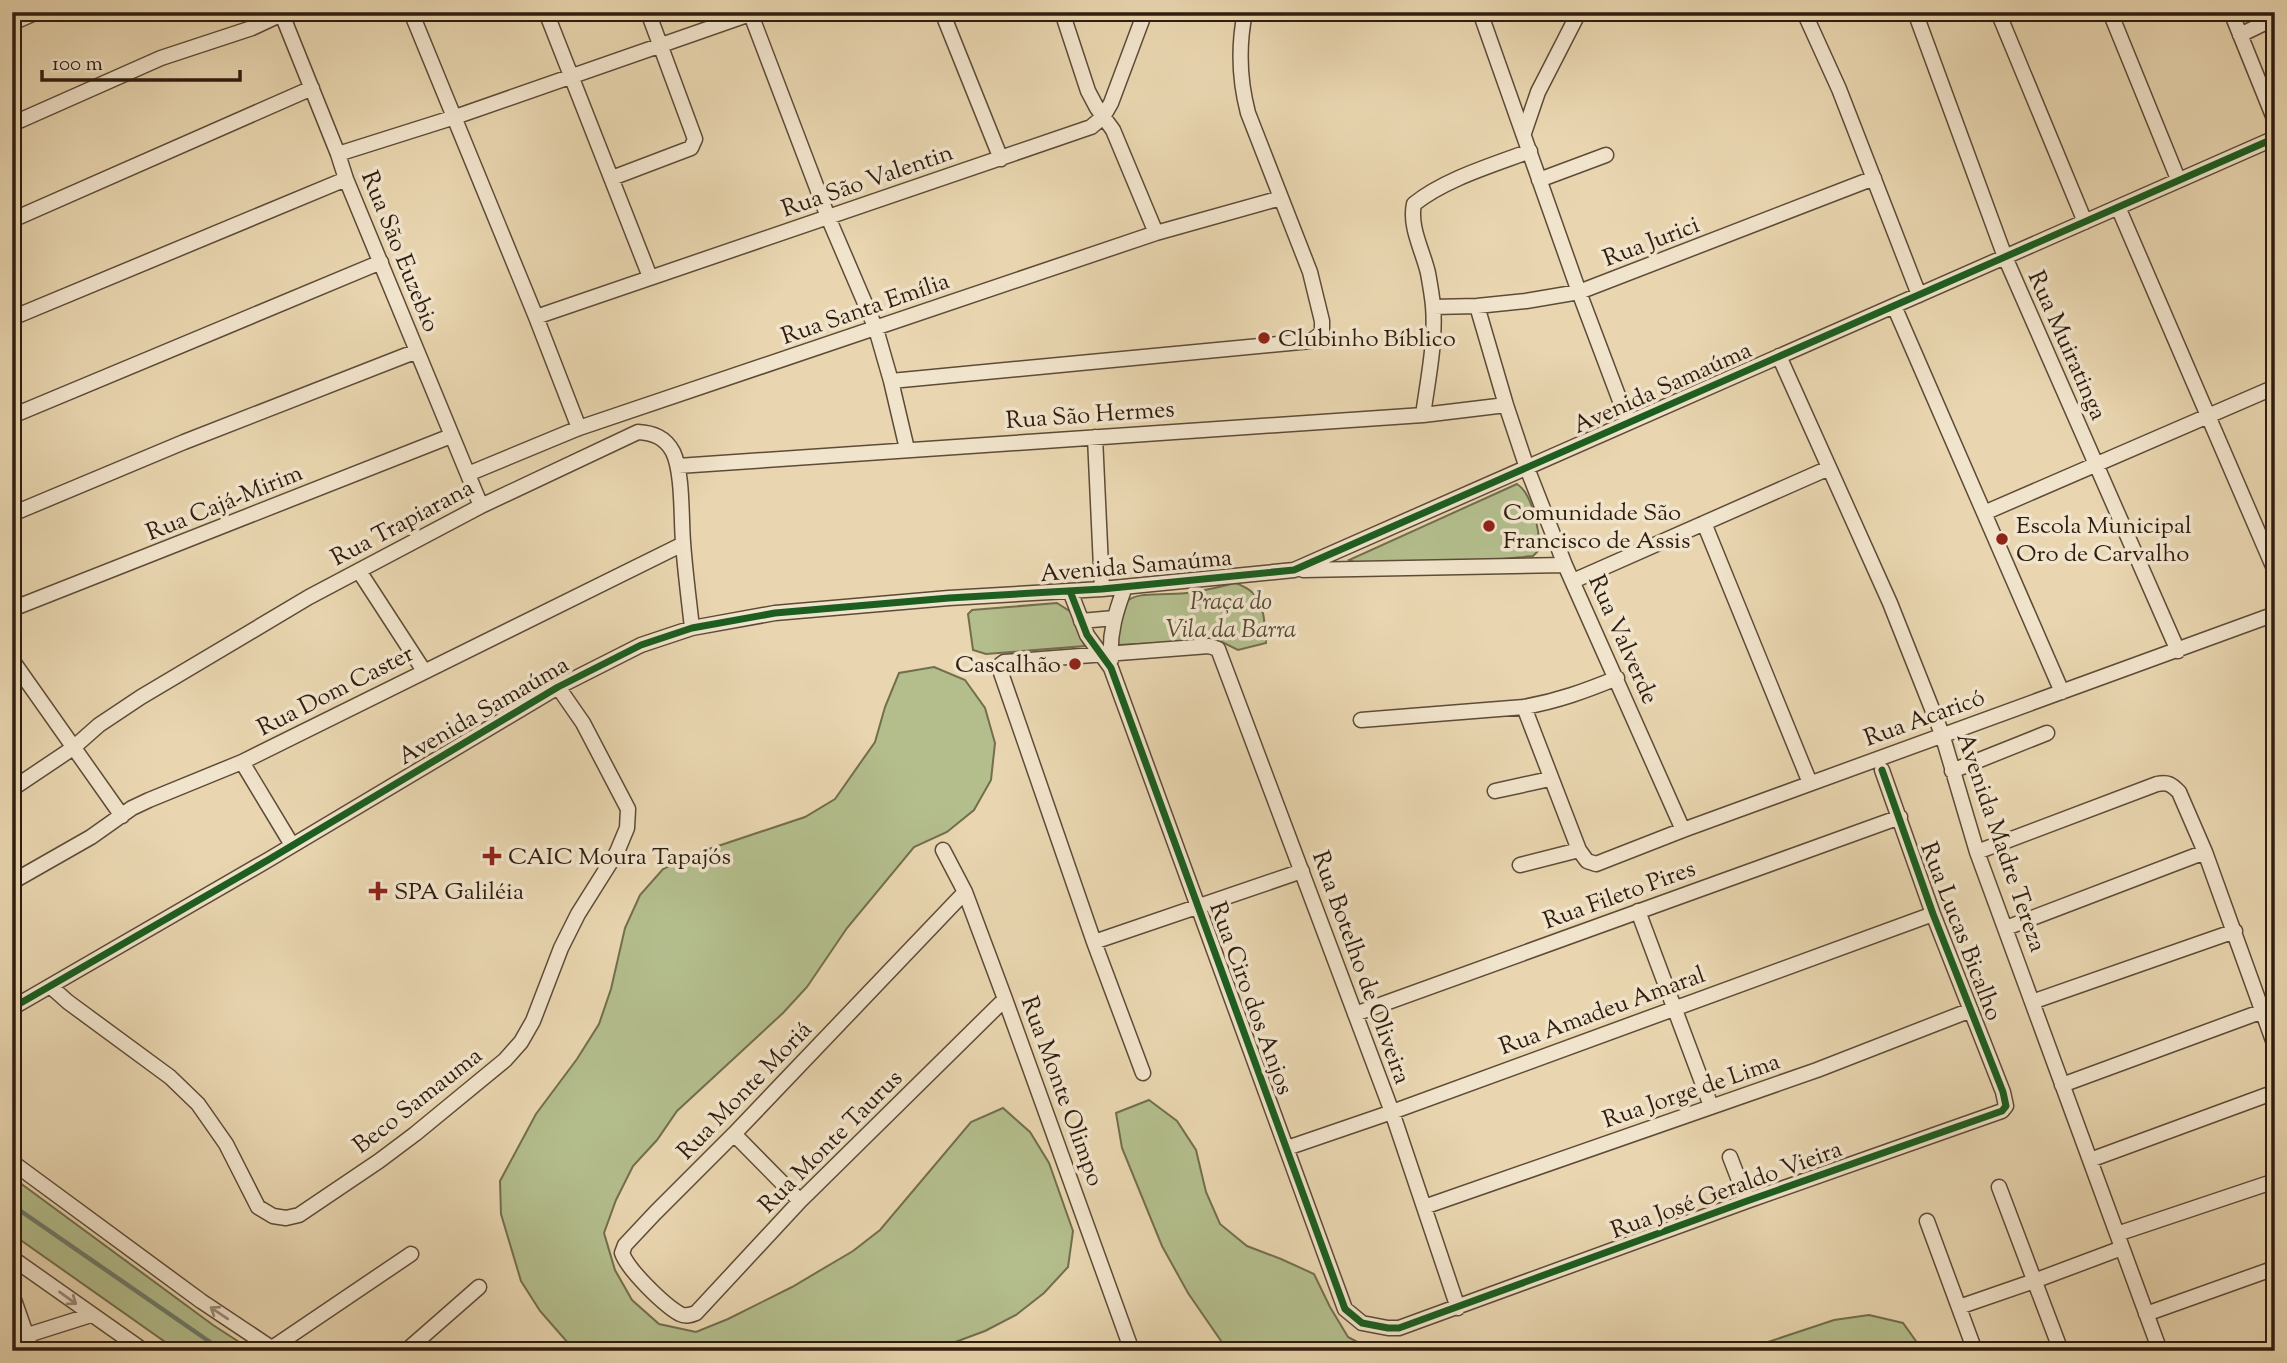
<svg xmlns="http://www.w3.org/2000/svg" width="2287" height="1363" viewBox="0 0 2287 1363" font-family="'Sorts Mill Goudy',serif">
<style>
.green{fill:#b4be8d;stroke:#726e4e;stroke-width:2}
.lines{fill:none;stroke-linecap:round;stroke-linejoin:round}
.stream{stroke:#6e7b6b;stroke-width:4.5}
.minor-casing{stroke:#5e4b37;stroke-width:17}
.minor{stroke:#f1e4cc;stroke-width:14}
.cycleway-casing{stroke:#f1e4cc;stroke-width:11}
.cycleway{stroke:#1b5e20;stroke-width:7}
.oneway{stroke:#9a8a77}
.poi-dot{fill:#8f2418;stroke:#f1e4cc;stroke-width:2.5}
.labels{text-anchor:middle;stroke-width:7;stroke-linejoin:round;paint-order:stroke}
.street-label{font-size:24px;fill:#2f1d0f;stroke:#f1e4cc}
.poi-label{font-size:24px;fill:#2f1d0f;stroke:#f1e4cc;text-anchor:start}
.park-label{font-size:24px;font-style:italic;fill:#574d35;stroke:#f1e4cc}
</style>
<rect width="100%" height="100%" fill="#e9d6b0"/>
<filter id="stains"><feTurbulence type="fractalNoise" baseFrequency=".00286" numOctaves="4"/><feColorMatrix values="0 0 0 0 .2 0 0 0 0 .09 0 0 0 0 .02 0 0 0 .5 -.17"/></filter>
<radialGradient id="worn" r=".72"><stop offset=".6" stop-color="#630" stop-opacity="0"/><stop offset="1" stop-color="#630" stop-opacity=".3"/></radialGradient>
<path class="green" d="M 1517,484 C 1533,494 1539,531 1540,549 L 1533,556 C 1496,559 1378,575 1349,560 Z
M 1235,583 C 1266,593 1264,615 1266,643 L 1238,650 L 1218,640 L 1118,645 C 1115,582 1140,598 1187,593 C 1203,591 1219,587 1235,583 Z
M 1057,603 L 1071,612 L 1085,646 L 986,654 L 973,650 L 968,614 L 972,610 Z
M 934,667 L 965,680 L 985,708 L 995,743 L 991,780 L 974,810 L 947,832 L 914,847 L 847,928 L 807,987 L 783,1013 L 677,1111 L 657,1140 L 633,1166 L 616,1200 L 604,1233 L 615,1270 L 632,1300 L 659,1324 L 696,1332 L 728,1319 L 792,1287 L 853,1251 L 880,1230 L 971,1122 L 1003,1108 L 1030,1132 L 1049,1163 L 1073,1231 L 1068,1267 L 1044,1293 L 1016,1315 L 985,1331 L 931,1351 L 575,1351 L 540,1311 L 521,1281 L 501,1214 L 500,1181 L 536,1114 L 577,1059 L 599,1024 L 611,989 L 625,928 L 640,895 L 663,869 L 694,854 L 805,817 L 835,799 L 875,742 L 885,707 L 899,673 Z
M 1149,1100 L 1177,1121 L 1196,1150 L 1206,1192 L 1220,1224 L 1247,1246 L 1281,1259 L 1314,1274 L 1330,1307 L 1348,1337 L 1374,1351 L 1228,1351 L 1188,1293 L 1162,1246 L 1122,1148 L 1116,1113 Z
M 12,1177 L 213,1325 L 253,1351 L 178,1351 L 12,1234 Z
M 1869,1315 L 1903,1323 L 1923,1351 L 1696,1351 L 1731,1351 L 1765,1343 L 1834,1320 Z"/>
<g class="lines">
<path class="stream" d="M 12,1205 L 223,1351"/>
<defs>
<path id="minor" d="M 281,12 L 338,154 L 346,179 L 481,506
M 411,12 L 536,317 L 579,428
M 546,12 L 650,277
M 750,12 L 828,217 L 876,329 L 891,381 L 907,449
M 942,12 L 1001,159
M 1062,12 L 1088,91 L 1097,108 L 1113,130 L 1156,233
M 1480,12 L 1579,292 L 1628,422
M 1804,12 L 1839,89 L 1919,295
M 1915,12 L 2005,257 L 2178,651
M 1998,12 L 2085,222
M 2110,12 L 2178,179
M 2231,12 L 2275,121
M 12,23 L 37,12
M 2240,35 L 2275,18
M 12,124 L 161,58 L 252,28 L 282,14
M 1524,133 L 1538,92 L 1579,12
M 338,154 L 455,117 L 756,12
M 612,178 L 691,148 L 695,139 L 648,12
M 1539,180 L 1606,155
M 2118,207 L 2275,571
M 12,220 L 312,88
M 1477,306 L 1506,405 L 1527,468 L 1565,565 L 1683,830
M 1894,306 L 2062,692
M 1433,307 L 1477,306 L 1526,301 L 1579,292 L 1874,178
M 536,317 L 1091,127 L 1103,117 L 1111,103 L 1145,12
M 12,318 L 346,179
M 1779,356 L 1890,603 L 1942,734 L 1977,852 L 2160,1351
M 891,381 L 1311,341 L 1322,333 L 1322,321 L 1310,272 L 1248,113 C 1239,79 1238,47 1245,12
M 1423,415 C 1428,379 1436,341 1433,306 C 1432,295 1430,284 1428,273 C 1423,251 1409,227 1414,204 C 1445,179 1493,165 1530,151
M 12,416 L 381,262
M 1095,437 L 1102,589
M 678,466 L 1423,415 L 1506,405
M 468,474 L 579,428 L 1156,233 L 1281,198
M 1984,513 L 2275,387
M 12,514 L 184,442 L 417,351
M 1704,523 L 1810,783
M 1303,570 L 1565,565
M 359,571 L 424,671
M 1573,581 L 1829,468
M 1070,591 L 1087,635 L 1111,668 L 1345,1309 L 1362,1323 L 1388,1328 L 1399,1328 L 1747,1201 L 2002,1111 L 2006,1106 L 2003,1092 L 1933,914 L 1882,770
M 12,609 L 451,436
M 1081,621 L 1114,618
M 12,660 L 122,816
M 1111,660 C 1109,633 1116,611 1125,587
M 1524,707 L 1579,850 L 1587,861 L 1596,864 L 1683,830 L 2275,614
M 1361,720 L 1524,707 C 1558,701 1585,691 1617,678
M 242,762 L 292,845
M 1952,771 L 2047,733
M 12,789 L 73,748 L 99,725 L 141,697 L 309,597 L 481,506 L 638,432 C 653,433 665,437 673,452 C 683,473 681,518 683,542 C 685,571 689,600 692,628
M 1495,791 L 1550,779
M 943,850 L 965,892 L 1005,999 L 1132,1351
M 1977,852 L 2157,784 C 2168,782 2171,784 2179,792 L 2205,852 L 2275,1046
M 1520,865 L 1579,850
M 12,882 L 91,837 L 132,808 L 149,800 L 242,762 L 683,544
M 965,892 L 734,1134 L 655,1213 L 625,1245 L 622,1253 C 628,1270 664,1305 680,1314 C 686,1317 691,1315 696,1313 L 800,1201 L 1005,999
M 1638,911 L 1711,1106
M 2006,928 L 2205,852
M 1094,942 L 1302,871
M 50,986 L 68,1002 L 170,1077 L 198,1104 L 226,1144 L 258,1207 L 273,1216 L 286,1218 L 299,1215 L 379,1161 L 415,1134 L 505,1060 L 521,1042 L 533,1021 L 561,948 L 578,914 L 617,852 L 627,828 L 628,809 L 583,723 L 558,687
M 2032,1002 L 2235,931
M 12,1008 L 268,860 L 558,687 L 641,645 L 692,628 L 775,613 L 949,598 L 1102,589 L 1294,570 L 2275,138
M 1355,1014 L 1900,817
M 1143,1073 L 1094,942 L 1000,670 L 1000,665 L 1004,662 L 1209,646 L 1218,649 L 1392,1112 L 1458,1308
M 2062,1085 L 2263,1011
M 734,1134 L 800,1201
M 1287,1148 L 1392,1112 L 1933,914
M 1730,1157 L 1747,1201
M 2090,1160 L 2275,1092
M 12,1162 L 201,1301 L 276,1351
M 1999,1187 L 2061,1351
M 1424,1207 L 1817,1070 L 1971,1010
M 1927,1221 L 1975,1351
M 2117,1234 L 2275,1181
M 12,1258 L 144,1351
M 12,1294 L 32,1351
M 1959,1307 L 2034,1281 L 2122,1248
M 2146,1314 L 2275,1268
M 12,1340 L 91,1315
M 272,1348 L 411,1254
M 406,1351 L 479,1287"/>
</defs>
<use href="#minor" class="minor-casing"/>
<use href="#minor" class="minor"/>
<defs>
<path id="cycleway" d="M 1070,591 L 1087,635 L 1111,668 L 1345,1309 L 1362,1323 L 1388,1328 L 1399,1328 L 1747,1201 L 2002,1111 L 2006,1106 L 2003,1092 L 1933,914 L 1882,770
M 12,1008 L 268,860 L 558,687 L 641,645 L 692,628 L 775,613 L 949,598 L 1102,589 L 1294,570 L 2275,138"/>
</defs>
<use href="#cycleway" class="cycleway-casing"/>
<use href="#cycleway" class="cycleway"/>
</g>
<defs><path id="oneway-shaft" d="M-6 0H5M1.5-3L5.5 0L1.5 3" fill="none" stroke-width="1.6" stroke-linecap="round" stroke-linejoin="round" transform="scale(1.75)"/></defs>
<g class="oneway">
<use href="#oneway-shaft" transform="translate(68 1298) rotate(36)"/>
<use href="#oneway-shaft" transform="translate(219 1313) rotate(-146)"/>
</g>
<g class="poi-dot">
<circle cx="1264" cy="338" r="7"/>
<circle cx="1489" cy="526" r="7"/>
<circle cx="2002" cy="539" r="7"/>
<circle cx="1075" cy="664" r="7"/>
<path d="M488.5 845.5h7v7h7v7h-7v7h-7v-7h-7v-7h7z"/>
<path d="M374.5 880.5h7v7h7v7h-7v7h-7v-7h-7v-7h7z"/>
</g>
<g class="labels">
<g class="street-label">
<text transform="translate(867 180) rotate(-19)" y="8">Rua São Valentin</text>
<text transform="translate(1651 241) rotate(-21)" y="8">Rua Jurici</text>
<text transform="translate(401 251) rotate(68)" y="8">Rua São Euzebio</text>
<text transform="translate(865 308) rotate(-19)" y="8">Rua Santa Emília</text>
<text transform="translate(2068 345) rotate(66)" y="8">Rua Muiratinga</text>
<text transform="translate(1662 387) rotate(-24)" y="8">Avenida Samaúma</text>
<text transform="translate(1090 414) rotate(-4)" y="8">Rua São Hermes</text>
<text transform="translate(224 502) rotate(-22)" y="8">Rua Cajá-Mirim</text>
<text transform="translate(402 522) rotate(-28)" y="8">Rua Trapiarana</text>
<text transform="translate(1136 565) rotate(-5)" y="8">Avenida Samaúma</text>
<text transform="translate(1624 639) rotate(66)" y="8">Rua Valverde</text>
<text transform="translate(335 690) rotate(-27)" y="8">Rua Dom Caster</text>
<text transform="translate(483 710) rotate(-30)" y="8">Avenida Samaúma</text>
<text transform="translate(1924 717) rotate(-20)" y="8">Rua Acaricó</text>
<text transform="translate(2002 842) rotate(71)" y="8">Avenida Madre Tereza</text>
<text transform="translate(1619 894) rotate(-20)" y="8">Rua Fileto Pires</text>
<text transform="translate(1962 931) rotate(69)" y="8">Rua Lucas Bicalho</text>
<text transform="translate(1362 967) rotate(70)" y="8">Rua Botelho de Oliveira</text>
<text transform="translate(1252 998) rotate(70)" y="8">Rua Ciro dos Anjos</text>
<text transform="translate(1602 1010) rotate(-20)" y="8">Rua Amadeu Amaral</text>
<text transform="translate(744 1090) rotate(-46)" y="8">Rua Monte Moriá</text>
<text transform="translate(1691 1090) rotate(-19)" y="8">Rua Jorge de Lima</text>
<text transform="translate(1063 1091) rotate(70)" y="8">Rua Monte Olimpo</text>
<text transform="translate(417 1100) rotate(-38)" y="8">Beco Samauma</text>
<text transform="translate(830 1141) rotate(-45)" y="8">Rua Monte Taurus</text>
<text transform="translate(1726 1189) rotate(-20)" y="8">Rua José Geraldo Vieira</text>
</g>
<g class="poi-label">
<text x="1278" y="346">Clubinho Bíblico</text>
<text x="1503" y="520">Comunidade São<tspan x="1503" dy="28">Francisco de Assis</tspan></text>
<text x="2016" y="533">Escola Municipal<tspan x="2016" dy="28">Oro de Carvalho</tspan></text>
<text x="1061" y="672" text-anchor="end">Cascalhão</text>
<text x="508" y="864">CAIC Moura Tapajós</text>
<text x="394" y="899">SPA Galiléia</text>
</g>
<g class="park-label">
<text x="1231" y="609">Praça do<tspan x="1231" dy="28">Vila da Barra</tspan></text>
</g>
</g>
<rect width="2287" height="1363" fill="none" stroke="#e9d6b0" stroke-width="42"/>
<rect x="14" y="14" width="2259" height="1335" fill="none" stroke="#2f1d0f" stroke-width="3.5"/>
<rect x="21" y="21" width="2245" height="1321" fill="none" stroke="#2f1d0f" stroke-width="2"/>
<path d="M42 70v10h198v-10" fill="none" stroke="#2f1d0f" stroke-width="3.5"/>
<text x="52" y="70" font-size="21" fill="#2f1d0f" stroke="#f1e4cc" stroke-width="5" paint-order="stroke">100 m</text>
<rect width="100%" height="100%" filter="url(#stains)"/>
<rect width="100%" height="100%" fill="url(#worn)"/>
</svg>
